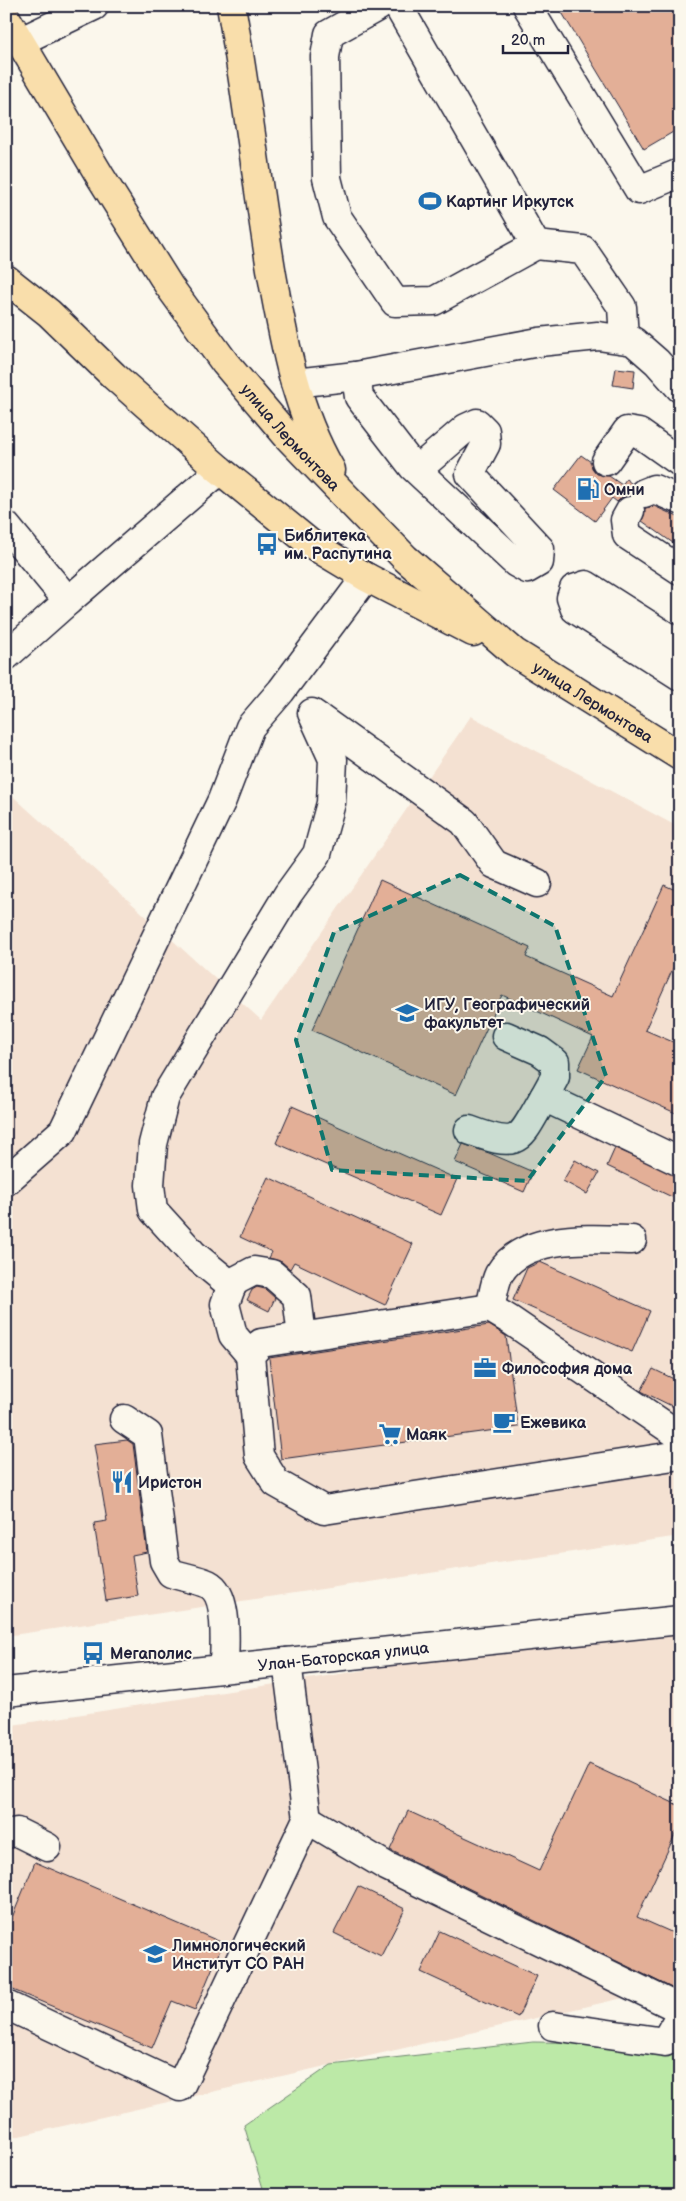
<svg xmlns="http://www.w3.org/2000/svg" width="686" height="2201" viewBox="0 0 686 2201" font-family="'Balsamiq Sans',sans-serif">
<style>
.built{fill:#f4e1d2}
.green{fill:#bce9a7;stroke:#6f8671}
.building{fill:#e3af97;stroke:#22223b}
.lines{fill:none;stroke-linecap:round;stroke-linejoin:round}
.minor-casing{stroke:#22223b;stroke-width:31}
.major-casing{stroke:#22223b;stroke-width:31}
.minor{stroke:#fbf7ec;stroke-width:28}
.major{stroke:#f9deab;stroke-width:28}
.marked{fill:#0f766e;fill-opacity:0.2;stroke:#0f766e;stroke-width:4;stroke-dasharray:10 6;stroke-linejoin:round}
.labels{text-anchor:middle;stroke-width:4;stroke-linejoin:round;paint-order:stroke}
.poi-label{font-size:16px;font-weight:bold;fill:#22223b;stroke:#fbf7ec;text-anchor:start}
.street-label{font-size:16px;fill:#22223b;stroke:#fbf7ec}
</style>
<rect width="100%" height="100%" fill="#fbf7ec"/>
<filter id="ink" filterUnits="userSpaceOnUse"><feTurbulence type="fractalNoise" baseFrequency=".02" numOctaves="2"/><feDisplacementMap in="SourceGraphic" scale="10" xChannelSelector="R" yChannelSelector="G"/><feConvolveMatrix kernelMatrix="1 2 1 2 8 2 1 2 1" color-interpolation-filters="sRGB"/></filter>
<g filter="url(#ink)">
<path class="built" d="M 471,716 L 680,828 L 680,1524 L 673,1537 L 6,1636 L 6,790 L 261,1020 Z
M 680,1621 L 680,1985 L 6,2139 L 6,1726 Z"/>
<path class="green" d="M 533,2042 L 613,2043 L 680,2049 L 680,2195 L 265,2195 L 244,2125 L 331,2065 Z"/>
<path class="building" d="M 558,6 L 680,6 L 680,128 L 644,149 Z
M 616,368 L 635,370 L 633,388 L 613,385 Z
M 581,455 L 591,462 L 592,468 L 597,474 L 609,476 L 622,485 L 626,479 L 632,484 L 629,496 L 622,497 L 617,502 L 612,498 L 595,521 L 554,490 Z
M 654,506 L 680,518 L 680,548 L 642,521 L 645,508 Z
M 380,880 L 530,948 L 526,957 L 613,996 L 664,885 L 680,892 L 680,953 L 645,1030 L 680,1045 L 680,1115 L 578,1069 L 593,1037 L 502,995 L 456,1095 L 312,1030 Z
M 292,1106 L 457,1179 L 441,1215 L 276,1143 Z
M 463,1144 L 489,1153 L 533,1172 L 524,1192 L 455,1162 Z
M 615,1148 L 680,1177 L 672,1197 L 607,1166 Z
M 575,1160 L 599,1173 L 587,1194 L 563,1181 Z
M 268,1177 L 413,1244 L 385,1305 L 294,1262 L 290,1269 L 282,1262 L 269,1258 L 272,1252 L 240,1237 Z
M 540,1262 L 650,1311 L 632,1352 L 513,1300 L 527,1268 Z
M 257,1287 L 265,1289 L 275,1298 L 269,1311 L 247,1300 L 252,1290 Z
M 489,1325 L 506,1336 L 518,1427 L 281,1459 L 269,1358 Z
M 653,1369 L 680,1382 L 680,1410 L 641,1391 Z
M 127,1440 L 133,1444 L 147,1552 L 132,1555 L 138,1596 L 106,1601 L 94,1523 L 107,1521 L 94,1444 Z
M 589,1764 L 680,1806 L 680,1824 L 637,1917 L 680,1936 L 680,1992 L 390,1850 L 408,1811 L 539,1871 Z
M 35,1862 L 223,1943 L 195,2010 L 172,2001 L 152,2048 L 6,1987 L 6,1932 Z
M 358,1886 L 405,1909 L 381,1956 L 334,1933 Z
M 440,1931 L 537,1976 L 518,2017 L 421,1972 Z"/>
<g class="lines">
<defs>
<g id="minor">
<path d="M 379,6 L 329,34 L 325,57 L 327,178 L 337,217 L 395,302 L 434,301 L 536,245"/>
<path d="M 398,6 L 536,245 L 583,250 L 622,307 L 624,338"/>
<path d="M 527,6 L 639,190 L 680,173"/>
<path d="M 19,42 L 94,6"/>
<path d="M 356,376 L 359,397 L 413,467 L 516,563 L 527,569 L 539,562 L 540,549 L 470,474 L 486,444 L 485,431 L 477,423 L 466,428 L 417,470"/>
<path d="M 295,383 L 356,376 L 539,342 L 598,336 L 633,341 L 657,362 L 680,388"/>
<path d="M 606,461 L 627,431 L 639,433 L 680,462"/>
<path d="M 644,493 L 654,489 L 680,500"/>
<path d="M 630,511 L 625,520 L 627,535 L 680,570"/>
<path d="M 6,526 L 68,601 L 6,656"/>
<path d="M 68,601 L 220,470"/>
<path d="M 680,645 L 586,585 L 574,589 L 571,598 L 575,609 L 680,676"/>
<path d="M 315,715 L 464,822 L 494,864 L 537,883"/>
<path d="M 506,1036 L 540,1051 L 555,1062 L 555,1077 L 544,1097 L 680,1162"/>
<path d="M 469,1130 C 521,1149 518,1142 544,1097"/>
<path d="M 6,1181 L 63,1131 L 222,800 L 250,727 L 281,691 L 366,577"/>
<path d="M 232,1286 L 193,1254 L 153,1210 L 150,1185 L 153,1144 L 165,1097 L 288,894 L 317,854 L 331,803 L 333,759 L 312,713"/>
<path d="M 490,1308 C 493,1298 494,1284 499,1274 C 523,1233 591,1239 632,1240"/>
<path d="M 250,1355 L 233,1335 L 225,1304 L 233,1282 L 254,1271 L 272,1274 L 297,1296 L 302,1337"/>
<path d="M 124,1419 L 148,1435 L 164,1561 L 171,1573 C 182,1577 197,1579 208,1584 C 230,1595 224,1648 224,1668"/>
<path d="M 680,1436 L 510,1320 L 490,1308 L 261,1343 L 250,1355 L 259,1456 L 276,1483 L 324,1510 L 680,1455"/>
<path id="s1" d="M 6,1692 L 680,1620"/>
<path d="M 307,1819 L 386,1866 L 680,2009"/>
<path d="M 6,1834 L 17,1832 L 47,1847"/>
<path d="M 6,2005 L 180,2087 L 307,1819 L 287,1662"/>
<path d="M 553,2026 L 665,2042 L 680,2015"/>
</g>
<g id="major">
<path d="M 231,6 C 247,95 257,186 272,275 C 284,342 296,410 331,470"/>
<path id="s2" d="M 6,18 L 100,176 L 169,286 L 225,363 L 288,437 L 405,558 L 515,653 L 680,756"/>
<path d="M 6,279 L 49,313 L 114,376 L 220,470 L 311,544 L 366,577 L 473,632"/>
</g>
</defs>
<use href="#minor" class="minor-casing"/>
<use href="#major" class="major-casing"/>
<use href="#minor" class="minor"/>
<use href="#major" class="major"/>
</g>
</g>
<path class="marked" d="M 460,875 L 555,926 L 606,1076 L 527,1181 L 332,1170 L 296,1040 L 334,932 Z"/>
<defs>
<symbol id="stadium-bare" viewBox="-9 -9 18 18"><path d="M0-5a6.5 5 0 1 0 0 10a6.5 5 0 1 0 0-10ZM-3.5-1.8h7v3.6h-7Z" fill="#1f6fb2" stroke="#fbf7ec" stroke-width="2.5" paint-order="stroke"/></symbol>
<symbol id="fuel-bare" viewBox="-9 -9 18 18"><path d="M-5.5-6h7V0h2V4h1.3V-2.5L3-4.5l.8-.8L6-3V5H2.5V1h-1V6h-7ZM-4.2-4.7v3.2H.2V-4.7Z" fill="#1f6fb2" stroke="#fbf7ec" stroke-width="2.5" paint-order="stroke"/></symbol>
<symbol id="bus-bare" viewBox="-9 -9 18 18"><path d="M-5-6H5V4H4V6H2V4H-2V6H-4V4H-5ZM-3.5-4V0h7V-4ZM-3.5 1.2v1.5H-2V1.2ZM2 1.2v1.5H3.5V1.2Z" fill="#1f6fb2" stroke="#fbf7ec" stroke-width="2.5" paint-order="stroke"/></symbol>
<symbol id="university-bare" viewBox="-9 -9 18 18"><path d="M0-5L7-2L0 1L-7-2ZM-4 1L0 2.5L4 1V4Q0 6-4 4Z" fill="#1f6fb2" stroke="#fbf7ec" stroke-width="2.5" paint-order="stroke"/></symbol>
<symbol id="office-bare" viewBox="-9 -9 18 18"><path d="M-6-3h4V-5.5h4V-3h4V5H-6ZM-1-4.5V-3h2v-1.5ZM-6 0V1H6V0Z" fill="#1f6fb2" stroke="#fbf7ec" stroke-width="2.5" paint-order="stroke"/></symbol>
<symbol id="cafe-bare" viewBox="-9 -9 18 18"><path d="M-5.5-4.5H6V0H3Q3 3.5 0 3.5H-2.5Q-5.5 3.5-5.5 0ZM3-3.2v2h1.7v-2ZM-6 4.5H4V6H-6Z" fill="#1f6fb2" stroke="#fbf7ec" stroke-width="2.5" paint-order="stroke"/></symbol>
<symbol id="supermarket-bare" viewBox="-9 -9 18 18"><path d="M-6-5.5h2.5l.6 2H6L4.5 2H-2.5L-4.4-4H-6ZM-1.5 3.2a1.3 1.3 0 1 0 .1 0ZM3 3.2a1.3 1.3 0 1 0 .1 0Z" fill="#1f6fb2" stroke="#fbf7ec" stroke-width="2.5" paint-order="stroke"/></symbol>
<symbol id="restaurant-bare" viewBox="-9 -9 18 18"><path d="M-5-6h1v4h1v-4h1v4h1v-4h1v5L-1.5 .5V6h-2V.5L-5-1ZM5-6V6H3V1.5H1.5Q1.5-4 5-6Z" fill="#1f6fb2" stroke="#fbf7ec" stroke-width="2.5" paint-order="stroke"/></symbol>
</defs>
<g fill-rule="evenodd">
<use href="#stadium-bare" x="414" y="185" width="32" height="32"/>
<use href="#fuel-bare" x="572" y="473" width="32" height="32"/>
<use href="#bus-bare" x="251" y="528" width="32" height="32"/>
<use href="#university-bare" x="391" y="997" width="32" height="32"/>
<use href="#office-bare" x="469" y="1352" width="32" height="32"/>
<use href="#cafe-bare" x="488" y="1406" width="32" height="32"/>
<use href="#supermarket-bare" x="374" y="1418" width="32" height="32"/>
<use href="#restaurant-bare" x="106" y="1466" width="32" height="32"/>
<use href="#bus-bare" x="77" y="1637" width="32" height="32"/>
<use href="#university-bare" x="139" y="1938" width="32" height="32"/>
</g>
<g class="labels">
<g class="poi-label">
<text x="446" y="207">Картинг Иркутск</text>
<text x="604" y="495">Омни</text>
<text x="284" y="541">Библитека<tspan x="284" dy="18">им. Распутина</tspan></text>
<text x="424" y="1010">ИГУ, Географический<tspan x="424" dy="18">факультет</tspan></text>
<text x="502" y="1374">Философия дома</text>
<text x="520" y="1428">Ежевика</text>
<text x="406" y="1440">Маяк</text>
<text x="138" y="1488">Иристон</text>
<text x="110" y="1659">Мегаполис</text>
<text x="172" y="1951">Лимнологический<tspan x="172" dy="18">Институт СО РАН</tspan></text>
</g>
<g class="street-label">
<text dy="6" stroke="none"><textPath href="#s2" startOffset="508">улица Лермонтова</textPath></text>
<text dy="6" stroke="none"><textPath href="#s2" startOffset="912">улица Лермонтова</textPath></text>
<text dy="6" stroke="none"><textPath href="#s1" startOffset="339">Улан-Баторская улица</textPath></text>
</g>
</g>
<rect width="686" height="2201" fill="none" stroke="#fbf7ec" stroke-width="25"/>
<rect x="12" y="12" width="661" height="2176" fill="none" stroke="#22223b" stroke-width="2" filter="url(#ink)"/>
<path d="M503 45v8h65v-8" fill="none" stroke="#22223b" stroke-width="2.5"/>
<text x="511" y="45" font-size="15" fill="#22223b" stroke="#fbf7ec" stroke-width="4" paint-order="stroke">20 m</text>
</svg>
